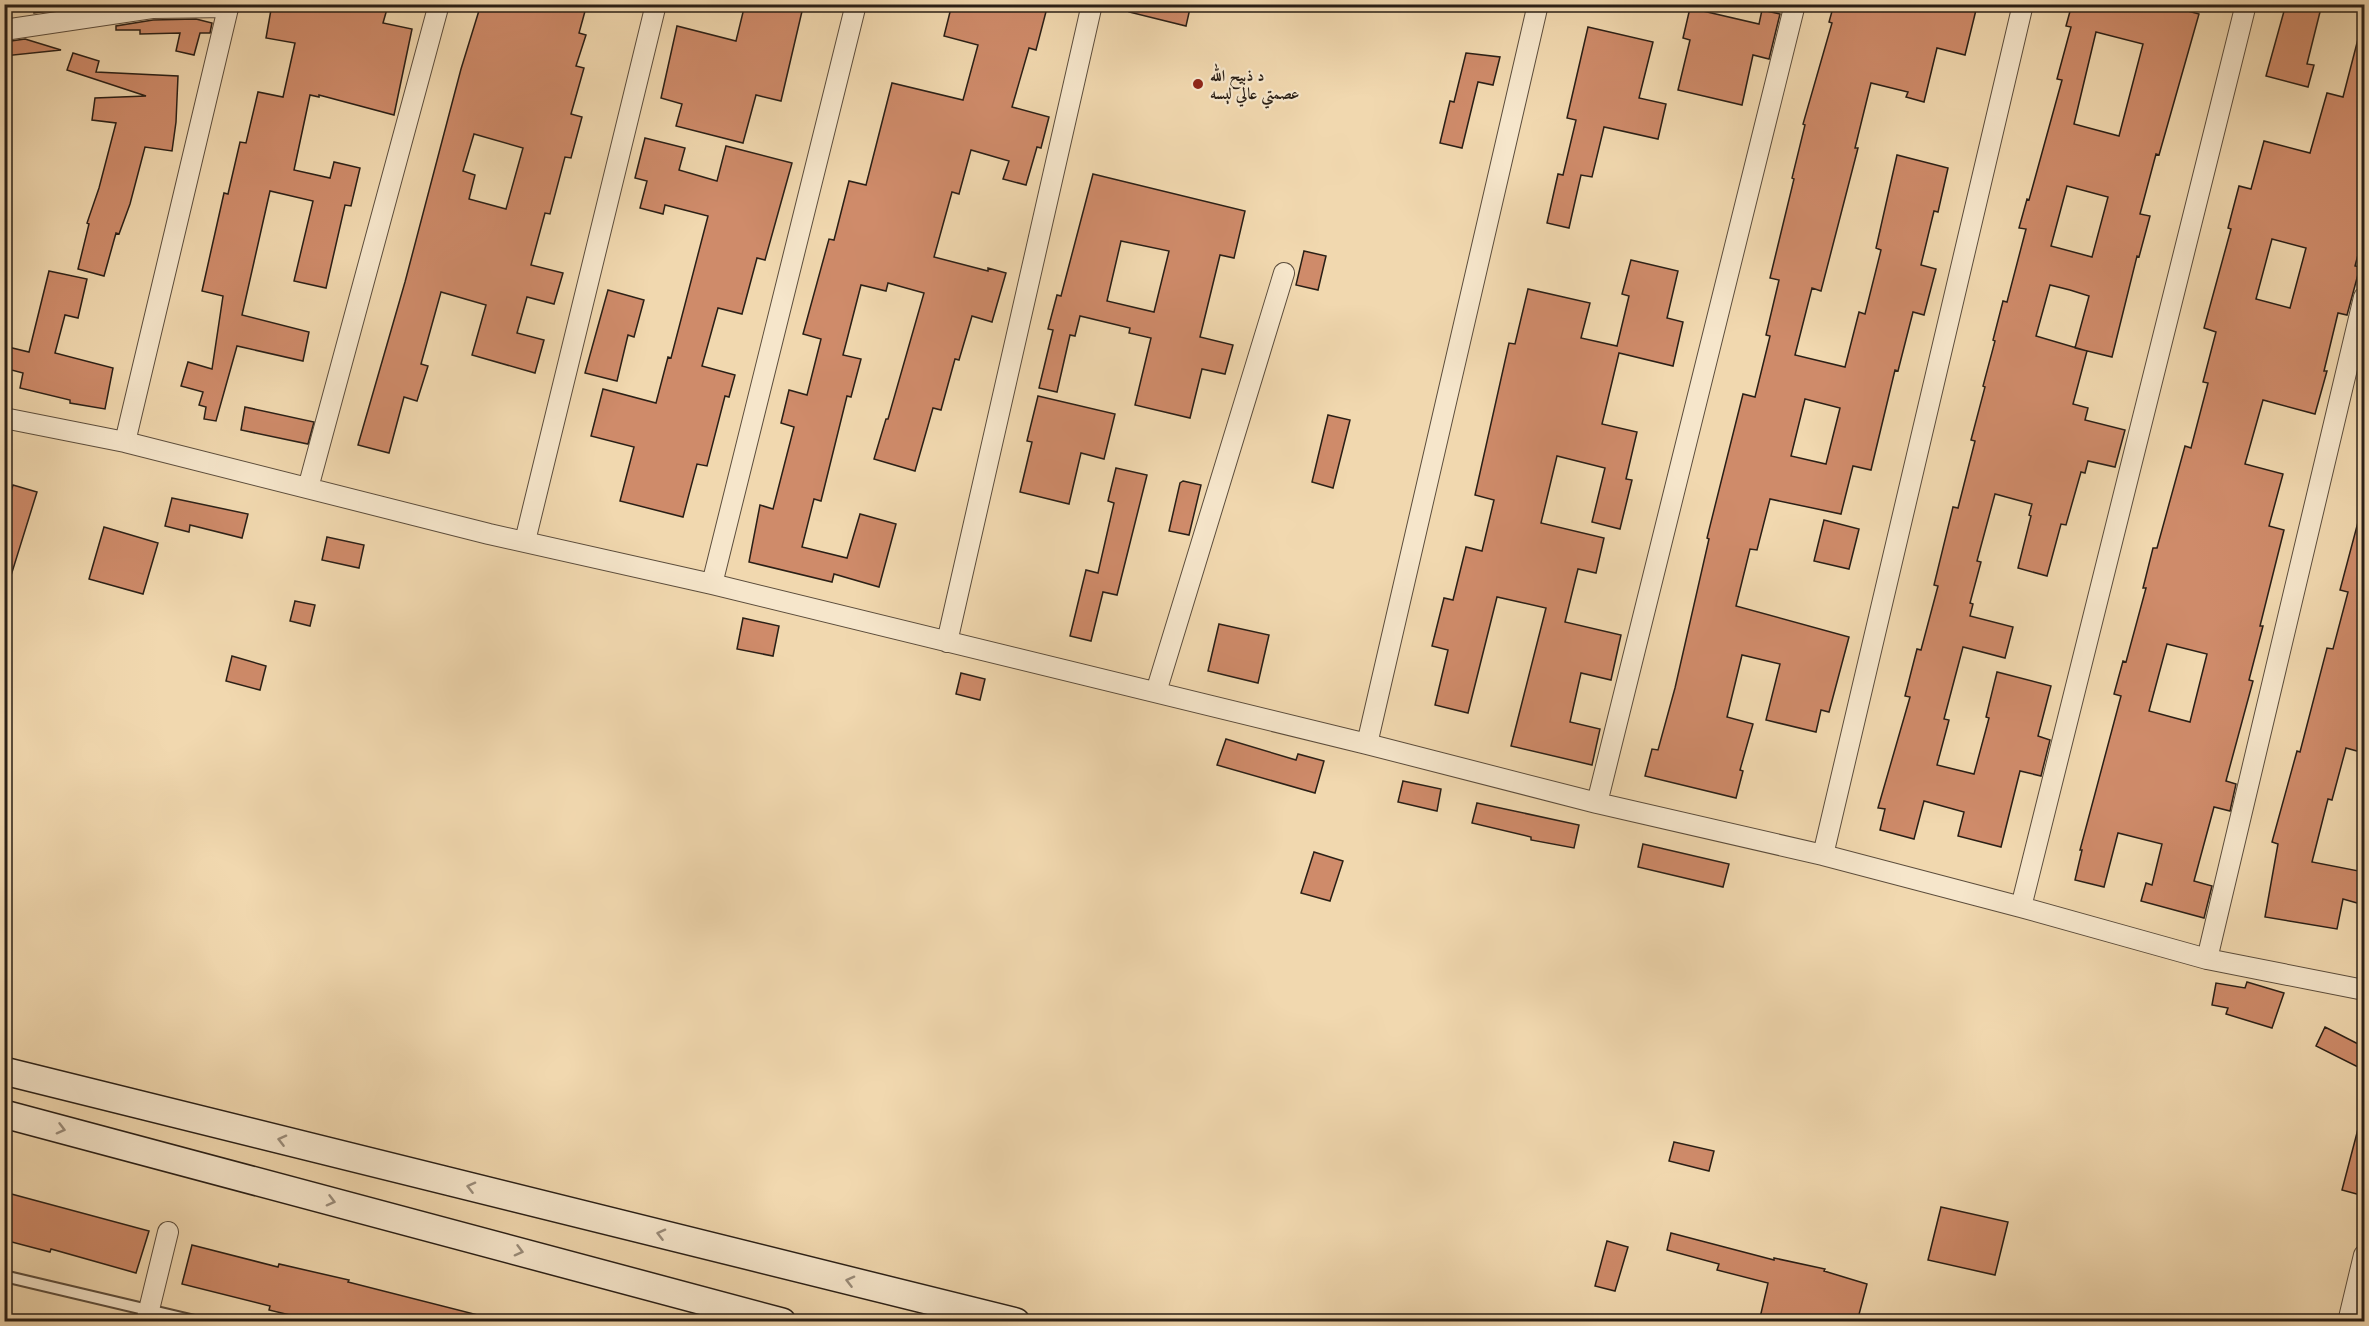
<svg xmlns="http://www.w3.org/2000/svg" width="2369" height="1326" viewBox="0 0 2369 1326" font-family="'Libre Caslon Text',Amiri,serif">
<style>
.building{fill:#cf8b6a;stroke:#2a1f16;stroke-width:1.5;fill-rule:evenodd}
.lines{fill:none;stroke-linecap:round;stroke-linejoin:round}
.lane-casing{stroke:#5c4d3c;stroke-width:14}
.street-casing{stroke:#5c4d3c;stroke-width:22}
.secondary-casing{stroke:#2a1f16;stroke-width:30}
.lane{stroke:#f6e6cb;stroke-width:10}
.street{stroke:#f6e6cb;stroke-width:20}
.secondary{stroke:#f6e6cb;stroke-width:27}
.oneway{stroke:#9a8c7a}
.poi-dot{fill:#8f2418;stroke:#f6e6cb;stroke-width:2}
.labels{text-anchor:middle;stroke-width:4.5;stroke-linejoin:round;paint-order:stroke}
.poi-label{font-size:16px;font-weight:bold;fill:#2a1f16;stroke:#f6e6cb;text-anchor:start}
</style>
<rect width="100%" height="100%" fill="#f1d8af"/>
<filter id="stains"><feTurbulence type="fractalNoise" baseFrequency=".00333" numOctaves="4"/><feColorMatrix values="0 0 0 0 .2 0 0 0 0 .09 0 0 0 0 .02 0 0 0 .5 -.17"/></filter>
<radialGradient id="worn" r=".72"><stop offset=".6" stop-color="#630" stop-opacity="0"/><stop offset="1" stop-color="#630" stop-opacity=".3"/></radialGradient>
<path class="building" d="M 33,4 L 64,4 L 64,9 L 34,13 Z
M 272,4 L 370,4 L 387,9 L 383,23 L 412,29 L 394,115 L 319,95 L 319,97 L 310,95 L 294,170 L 330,178 L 334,162 L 360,168 L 351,206 L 345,205 L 326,288 L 294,281 L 313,201 L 270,191 L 242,315 L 309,332 L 303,361 L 237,346 L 216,421 L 204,419 L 206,407 L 199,405 L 203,392 L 181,386 L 188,362 L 212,369 L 223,296 L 202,291 L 224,193 L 228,194 L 240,142 L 246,143 L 258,92 L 283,97 L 295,43 L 266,38 Z
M 481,4 L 587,4 L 579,33 L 586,35 L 576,66 L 584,68 L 571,114 L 582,117 L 571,158 L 565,157 L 550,214 L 545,213 L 531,265 L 563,273 L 554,304 L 527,297 L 517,333 L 544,340 L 535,373 L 472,355 L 486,305 L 441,292 L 421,364 L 428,366 L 417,401 L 404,397 L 389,453 L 358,445 L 405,282 L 461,69 ZM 474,134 L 523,148 L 506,209 L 469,199 L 475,175 L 463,171 Z
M 745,4 L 792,4 L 803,7 L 781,101 L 756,95 L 743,143 L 676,126 L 682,104 L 661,98 L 677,26 L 736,41 Z
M 952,4 L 1048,4 L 1036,50 L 1029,48 L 1012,107 L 1049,117 L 1041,148 L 1037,147 L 1026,185 L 1003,179 L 1009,161 L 971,150 L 959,194 L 952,192 L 934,257 L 988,271 L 988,268 L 1006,273 L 992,322 L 972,316 L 959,360 L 955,359 L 941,410 L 933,408 L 915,471 L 874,459 L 886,419 L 888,419 L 924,293 L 888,283 L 886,291 L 861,285 L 843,355 L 861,359 L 851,397 L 847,396 L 821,501 L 814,499 L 802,547 L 847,558 L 860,514 L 896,524 L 879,587 L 834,574 L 832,582 L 749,562 L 760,505 L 773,509 L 794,427 L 781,423 L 789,390 L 807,395 L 821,339 L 803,334 L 829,239 L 834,240 L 849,181 L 866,185 L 892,83 L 963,100 L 978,45 L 944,36 Z
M 1130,4 L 1191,4 L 1186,26 L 1129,12 Z
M 1834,4 L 1952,4 L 1976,10 L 1965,55 L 1937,48 L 1924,102 L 1906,97 L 1908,92 L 1871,83 L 1855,148 L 1858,148 L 1821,291 L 1812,288 L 1795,355 L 1845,367 L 1859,312 L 1865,314 L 1881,250 L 1876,248 L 1897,155 L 1948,168 L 1938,212 L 1934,211 L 1921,265 L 1936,269 L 1924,315 L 1913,312 L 1898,371 L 1895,370 L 1871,470 L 1853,466 L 1841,514 L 1770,499 L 1757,550 L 1750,549 L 1736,606 L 1849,637 L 1829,712 L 1821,710 L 1816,732 L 1766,720 L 1780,664 L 1742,655 L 1727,717 L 1753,724 L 1740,770 L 1743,771 L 1736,798 L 1645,776 L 1652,749 L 1658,750 L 1675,688 L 1709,539 L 1707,538 L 1743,394 L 1755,397 L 1770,336 L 1766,335 L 1779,280 L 1770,278 L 1794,179 L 1792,178 L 1805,125 L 1803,124 L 1832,23 L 1829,22 ZM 1805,399 L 1840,408 L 1826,464 L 1791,456 Z
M 2072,4 L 2162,4 L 2199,14 L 2159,155 L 2156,154 L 2140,214 L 2150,216 L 2139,257 L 2137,256 L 2112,357 L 2075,348 L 2089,296 L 2070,290 L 2050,285 L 2036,336 L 2087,351 L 2073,404 L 2088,408 L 2085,420 L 2125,430 L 2115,467 L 2088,461 L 2085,473 L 2081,472 L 2066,525 L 2061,524 L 2047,576 L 2018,568 L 2031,516 L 2029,515 L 2032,504 L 1995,494 L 1977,561 L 1981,562 L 1970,603 L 1973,604 L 1970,616 L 2013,627 L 2005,658 L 1963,647 L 1944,719 L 1949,720 L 1937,765 L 1974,774 L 1989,718 L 1986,717 L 1997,672 L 2051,686 L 2038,736 L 2050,740 L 2041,776 L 2020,771 L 2001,847 L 1958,836 L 1964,812 L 1924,801 L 1914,839 L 1880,830 L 1885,809 L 1878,808 L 1910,697 L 1905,696 L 1917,649 L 1921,650 L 1938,586 L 1934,585 L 1953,507 L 1958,508 L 1975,441 L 1971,440 L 1985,387 L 1983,386 L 1995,341 L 1993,340 L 2003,301 L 2007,302 L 2026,229 L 2019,228 L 2027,199 L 2029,200 L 2062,80 L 2057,79 L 2071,27 L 2066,26 ZM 2096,32 L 2143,44 L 2119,136 L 2074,124 ZM 2067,186 L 2108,197 L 2092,257 L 2051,246 Z
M 2286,4 L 2322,4 L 2307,64 L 2314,65 L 2308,87 L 2266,76 Z
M 1690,8 L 1759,24 L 1762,10 L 1780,14 L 1769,59 L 1753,55 L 1742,105 L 1678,90 L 1690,40 L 1683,38 Z
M 196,19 L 212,23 L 210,33 L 200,33 L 194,55 L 176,51 L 180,33 L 140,34 L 140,30 L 116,30 L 116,26 L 153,20 Z
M 1588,27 L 1653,42 L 1639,98 L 1666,104 L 1658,139 L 1604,127 L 1592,177 L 1581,175 L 1569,228 L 1547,223 L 1558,174 L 1563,175 L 1576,120 L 1567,118 Z
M 25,39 L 61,50 L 4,56 L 4,42 Z
M 2358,39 L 2364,39 L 2364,232 L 2355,266 L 2360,267 L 2347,315 L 2338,313 L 2324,371 L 2327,371 L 2315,414 L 2263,400 L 2245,464 L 2283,474 L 2269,526 L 2284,530 L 2260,626 L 2263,626 L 2249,680 L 2253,681 L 2226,781 L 2236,784 L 2230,811 L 2214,807 L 2194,881 L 2212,886 L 2204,918 L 2141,901 L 2146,883 L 2152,885 L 2162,844 L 2118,833 L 2104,887 L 2075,880 L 2082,850 L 2080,850 L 2121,696 L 2114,694 L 2123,661 L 2126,662 L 2146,588 L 2143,588 L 2153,548 L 2157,548 L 2185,446 L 2191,448 L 2208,383 L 2203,382 L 2216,332 L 2204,328 L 2231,229 L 2228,228 L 2239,186 L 2251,189 L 2264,141 L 2310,153 L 2327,93 L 2343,97 ZM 2272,239 L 2306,248 L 2290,308 L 2256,299 ZM 2167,644 L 2207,654 L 2190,722 L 2149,711 Z
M 73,53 L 99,61 L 96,72 L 178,76 L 176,122 L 172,151 L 145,147 L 130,204 L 119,234 L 116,233 L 104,276 L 78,269 L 89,224 L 87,223 L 99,188 L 116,123 L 92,120 L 95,98 L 146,96 L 67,70 Z
M 1466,53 L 1500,57 L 1493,85 L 1478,82 L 1462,148 L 1440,143 L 1450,101 L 1454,102 Z
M 645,138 L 685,148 L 679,170 L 717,181 L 726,146 L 792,163 L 765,260 L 757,258 L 742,314 L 718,308 L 702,366 L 735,375 L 729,397 L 725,396 L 707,466 L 697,464 L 683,517 L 620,501 L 634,447 L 591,436 L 603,389 L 656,403 L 668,357 L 671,358 L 708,216 L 665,205 L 663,214 L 640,208 L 647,181 L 635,178 Z
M 1093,174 L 1245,211 L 1234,258 L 1220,255 L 1200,337 L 1233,345 L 1225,374 L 1202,369 L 1190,418 L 1135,405 L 1151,338 L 1129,333 L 1130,328 L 1080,316 L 1075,336 L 1070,335 L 1057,392 L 1039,388 L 1053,330 L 1048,329 L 1057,295 L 1061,296 ZM 1121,241 L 1169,251 L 1154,312 L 1107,301 Z
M 1304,251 L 1326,256 L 1318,290 L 1296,285 Z
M 1631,260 L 1678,271 L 1667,318 L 1683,322 L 1673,366 L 1619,353 L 1602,424 L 1637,432 L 1626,479 L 1632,480 L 1620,529 L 1592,522 L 1605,468 L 1557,456 L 1541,523 L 1604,538 L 1596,573 L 1578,569 L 1565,622 L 1621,635 L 1611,680 L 1581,673 L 1570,722 L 1600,729 L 1592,765 L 1511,746 L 1546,608 L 1497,597 L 1468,713 L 1435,705 L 1448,650 L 1432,646 L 1444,598 L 1453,600 L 1466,547 L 1482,551 L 1494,500 L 1475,495 L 1509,343 L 1515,344 L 1528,289 L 1590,303 L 1581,338 L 1617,346 L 1629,296 L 1622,294 Z
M 49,271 L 87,279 L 78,318 L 65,315 L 55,353 L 113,368 L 105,409 L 70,403 L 70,400 L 20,388 L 23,373 L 4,368 L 4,346 L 29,352 Z
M 608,290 L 644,300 L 634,337 L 628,335 L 617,381 L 585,373 Z
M 1038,396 L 1115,414 L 1104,459 L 1081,453 L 1069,504 L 1020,492 L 1032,442 L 1027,441 Z
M 245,407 L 314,422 L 308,444 L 241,430 Z
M 1328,415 L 1350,420 L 1333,488 L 1312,482 Z
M 1116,468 L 1147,475 L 1117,595 L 1103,592 L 1091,641 L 1070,636 L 1086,570 L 1098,573 L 1114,503 L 1108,501 Z
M 1183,481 L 1201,485 L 1189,535 L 1169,531 L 1180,483 Z
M 13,485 L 37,492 L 9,582 L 4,581 L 4,514 Z
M 172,498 L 248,514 L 242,538 L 190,525 L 189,532 L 165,526 Z
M 1824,520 L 1859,529 L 1849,569 L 1814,561 Z
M 2358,522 L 2364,523 L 2364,684 L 2358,707 L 2364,708 L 2364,753 L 2346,748 L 2332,800 L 2328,799 L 2312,862 L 2364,872 L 2364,905 L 2343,899 L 2337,929 L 2265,917 L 2278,844 L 2272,842 L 2297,751 L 2300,752 L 2327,648 L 2333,649 L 2348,592 L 2340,590 Z
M 104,527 L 158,543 L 143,594 L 89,579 Z
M 327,537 L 364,545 L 359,568 L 322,560 Z
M 295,601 L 315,605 L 310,626 L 290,621 Z
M 743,618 L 779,626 L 773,656 L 737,649 Z
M 1219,624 L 1269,635 L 1258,683 L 1208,671 Z
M 232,656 L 266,666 L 260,690 L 226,681 Z
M 961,673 L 985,679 L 980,700 L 956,694 Z
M 1226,739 L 1296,760 L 1298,754 L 1324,761 L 1315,793 L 1217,765 Z
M 1403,781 L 1441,789 L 1437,811 L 1398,802 Z
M 1477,803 L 1579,825 L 1574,848 L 1531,840 L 1531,837 L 1472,823 Z
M 1643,844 L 1729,864 L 1723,887 L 1638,867 Z
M 1314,852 L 1343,861 L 1330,901 L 1301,893 Z
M 2247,982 L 2284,993 L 2272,1028 L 2226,1014 L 2228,1008 L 2212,1005 L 2216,983 L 2245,988 Z
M 2325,1027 L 2364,1047 L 2364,1070 L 2316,1046 Z
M 2358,1129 L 2364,1129 L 2364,1196 L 2342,1190 Z
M 1674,1142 L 1714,1151 L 1709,1171 L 1669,1161 Z
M 4,1192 L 149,1231 L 136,1273 L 51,1249 L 50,1252 L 4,1240 Z
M 1941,1207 L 2008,1222 L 1995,1275 L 1928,1260 Z
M 1671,1233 L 1774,1260 L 1774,1258 L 1825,1269 L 1824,1271 L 1867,1284 L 1857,1322 L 1759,1322 L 1768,1283 L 1717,1270 L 1719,1264 L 1667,1250 Z
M 1607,1241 L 1628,1247 L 1615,1291 L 1595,1286 Z
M 192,1245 L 278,1267 L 279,1264 L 349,1280 L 348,1282 L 478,1315 L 477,1322 L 319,1322 L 269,1310 L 270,1306 L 182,1284 Z"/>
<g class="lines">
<defs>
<path id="lane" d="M 4,1276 L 199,1322"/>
<path id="street" d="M 4,30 L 152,8 L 229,7
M 4,418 L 125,442 L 489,534 L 712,584 L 1367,744 L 1597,803 L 1823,855 L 2021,907 L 2207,959 L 2364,990
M 125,442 L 229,4
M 308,488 L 439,4
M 525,541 L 656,4
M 712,584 L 856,4
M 947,642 L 1092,4
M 1156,692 L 1284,273
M 1367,744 L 1538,4
M 1597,803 L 1795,4
M 1823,855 L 2023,4
M 2021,907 L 2246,4
M 2207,959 L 2364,297
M 146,1322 L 168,1232
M 2348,1322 L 2364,1255"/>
<path id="secondary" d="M 4,1071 L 1016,1322
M 4,1114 L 782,1322"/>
</defs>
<use href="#lane" class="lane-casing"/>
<use href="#street" class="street-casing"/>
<use href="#secondary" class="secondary-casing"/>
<use href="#lane" class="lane"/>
<use href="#street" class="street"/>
<use href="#secondary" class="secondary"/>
</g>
<defs><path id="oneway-chevron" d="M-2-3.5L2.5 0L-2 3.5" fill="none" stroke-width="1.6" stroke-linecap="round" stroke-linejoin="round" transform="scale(1.5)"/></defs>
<g class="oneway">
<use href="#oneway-chevron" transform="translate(61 1129) rotate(15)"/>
<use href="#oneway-chevron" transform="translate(282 1140) rotate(-166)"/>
<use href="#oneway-chevron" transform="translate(471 1187) rotate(-166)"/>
<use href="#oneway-chevron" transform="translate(331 1201) rotate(15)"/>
<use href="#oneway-chevron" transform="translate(661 1234) rotate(-166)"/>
<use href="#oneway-chevron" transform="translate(519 1251) rotate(15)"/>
<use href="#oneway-chevron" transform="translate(850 1281) rotate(-166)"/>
</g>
<circle class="poi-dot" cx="1198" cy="84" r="6"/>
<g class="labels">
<g class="poi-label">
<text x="1210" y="81">د ذبیح الله<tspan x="1210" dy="18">عصمتي عالي لېسه</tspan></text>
</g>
</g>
<rect width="2369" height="1326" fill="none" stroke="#f1d8af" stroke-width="24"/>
<rect x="6" y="6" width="2357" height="1314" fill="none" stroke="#2a1f16" stroke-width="3"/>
<rect x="12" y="12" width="2345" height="1302" fill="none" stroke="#2a1f16" stroke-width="1.5"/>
<rect width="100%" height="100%" filter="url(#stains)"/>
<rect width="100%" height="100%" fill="url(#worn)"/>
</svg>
